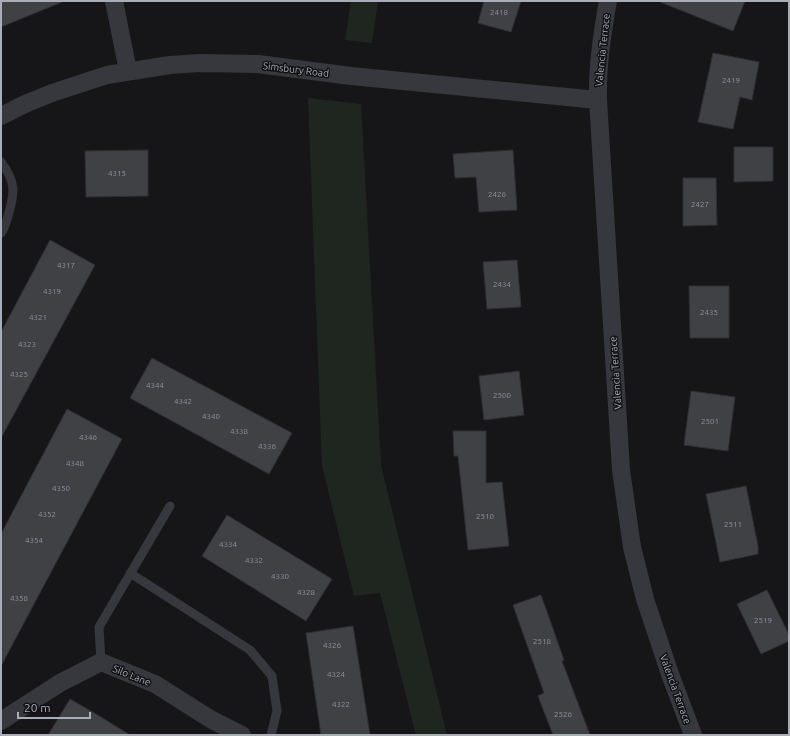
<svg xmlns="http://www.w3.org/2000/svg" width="790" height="736" viewBox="0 0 790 736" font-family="Ubuntu,sans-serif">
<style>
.green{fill:#1e261f}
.building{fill:#404145;stroke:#303034}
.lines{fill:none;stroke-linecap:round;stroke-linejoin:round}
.lane{stroke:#37383d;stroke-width:9}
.street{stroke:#37383d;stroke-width:18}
.labels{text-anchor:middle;stroke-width:3;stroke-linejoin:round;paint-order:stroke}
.number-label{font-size:8px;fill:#8e929b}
.street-label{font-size:10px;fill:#a8adb8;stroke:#111113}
</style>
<rect width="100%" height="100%" fill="#161618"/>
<path class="green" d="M 351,1 L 378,1 L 372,43 L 345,40 Z
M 308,98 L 361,104 L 381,465 L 447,735 L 416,735 L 380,593 L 354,596 L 322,466 Z"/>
<path class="building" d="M 1,1 L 62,1 L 62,2 L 1,27 Z
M 484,1 L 521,1 L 511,32 L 478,23 Z
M 660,1 L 745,1 L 733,31 L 660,2 Z
M 713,53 L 759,62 L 752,100 L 740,97 L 733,129 L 698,122 Z
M 734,147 L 773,147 L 773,181 L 734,182 Z
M 148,150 L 148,196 L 86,197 L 85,151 Z
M 513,150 L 517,210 L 479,212 L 476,177 L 455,178 L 453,154 Z
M 683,178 L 716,178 L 717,225 L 683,226 Z
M 50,240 L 95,265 L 1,438 L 1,332 Z
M 517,260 L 521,307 L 487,309 L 483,262 Z
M 689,286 L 729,286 L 729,338 L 690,338 Z
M 152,358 L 292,433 L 269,474 L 130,398 Z
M 519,371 L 524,415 L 484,420 L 479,376 Z
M 691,391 L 735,397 L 728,451 L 684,445 Z
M 67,409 L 122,439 L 1,666 L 1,534 Z
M 453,431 L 486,431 L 486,483 L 502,482 L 509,546 L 468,550 L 458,456 L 454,456 Z
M 746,486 L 758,546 L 758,554 L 720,562 L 706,494 Z
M 227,515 L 332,579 L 306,621 L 202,556 Z
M 767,590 L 789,635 L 789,641 L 761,654 L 737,604 Z
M 541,595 L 564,660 L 562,661 L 590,735 L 553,735 L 538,696 L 544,693 L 513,605 Z
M 353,626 L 370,735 L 321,735 L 306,633 Z
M 70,699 L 96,714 L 130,735 L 48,735 Z"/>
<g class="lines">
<path class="lane" d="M 1,162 C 16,182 15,193 8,216 C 6,222 5,228 1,233
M 130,573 L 250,650 L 272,676 L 277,711 L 271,735
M 101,662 L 99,627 L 170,506"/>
<path class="street" d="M 114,1 L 128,71
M 608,1 C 602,33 597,67 598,100 L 621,470 L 632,547 L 645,599 L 670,674 L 693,735
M 1,116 L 25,104 L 52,93 L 107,75 L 170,65 L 200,63 L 258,64 L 351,76 L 598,100
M 1,721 L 60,683 L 101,662 L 155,684 L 212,720 L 242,735"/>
</g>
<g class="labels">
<g class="number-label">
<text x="499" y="15">2418</text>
<text x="731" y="83">2419</text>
<text x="117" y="176">4315</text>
<text x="497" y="197">2426</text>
<text x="700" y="207">2427</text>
<text x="66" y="268">4317</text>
<text x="502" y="287">2434</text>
<text x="52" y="294">4319</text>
<text x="709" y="315">2435</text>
<text x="38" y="320">4321</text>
<text x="27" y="347">4323</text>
<text x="19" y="377">4325</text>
<text x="155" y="388">4344</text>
<text x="502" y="398">2500</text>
<text x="183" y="404">4342</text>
<text x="211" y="419">4340</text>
<text x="710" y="424">2501</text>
<text x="239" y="434">4338</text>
<text x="88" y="440">4346</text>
<text x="267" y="449">4336</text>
<text x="75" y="466">4348</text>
<text x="61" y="491">4350</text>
<text x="47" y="517">4352</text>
<text x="485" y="519">2510</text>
<text x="733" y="527">2511</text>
<text x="34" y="543">4354</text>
<text x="228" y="547">4334</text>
<text x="254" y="563">4332</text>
<text x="280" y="579">4330</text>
<text x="306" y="595">4328</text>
<text x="19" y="601">4358</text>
<text x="763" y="623">2519</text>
<text x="542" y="644">2518</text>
<text x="332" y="648">4326</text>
<text x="336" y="677">4324</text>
<text x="341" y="707">4322</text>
<text x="563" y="717">2526</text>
</g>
<g class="street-label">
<text transform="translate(602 50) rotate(-84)" y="4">Valencia Terrace</text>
<text transform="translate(296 69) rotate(7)" y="4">Simsbury Road</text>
<text transform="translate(615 373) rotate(-94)" y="4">Valencia Terrace</text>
<text transform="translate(132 675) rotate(22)" y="4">Silo Lane</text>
<text transform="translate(676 689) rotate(70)" y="4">Valencia Terrace</text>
</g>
</g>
<rect width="790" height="736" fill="none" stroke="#a8adb8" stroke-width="4"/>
<path d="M18 712v6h72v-6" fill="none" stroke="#a8adb8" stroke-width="2"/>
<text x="24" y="712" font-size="12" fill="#a8adb8" stroke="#111113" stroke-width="3" paint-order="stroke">20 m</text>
</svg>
